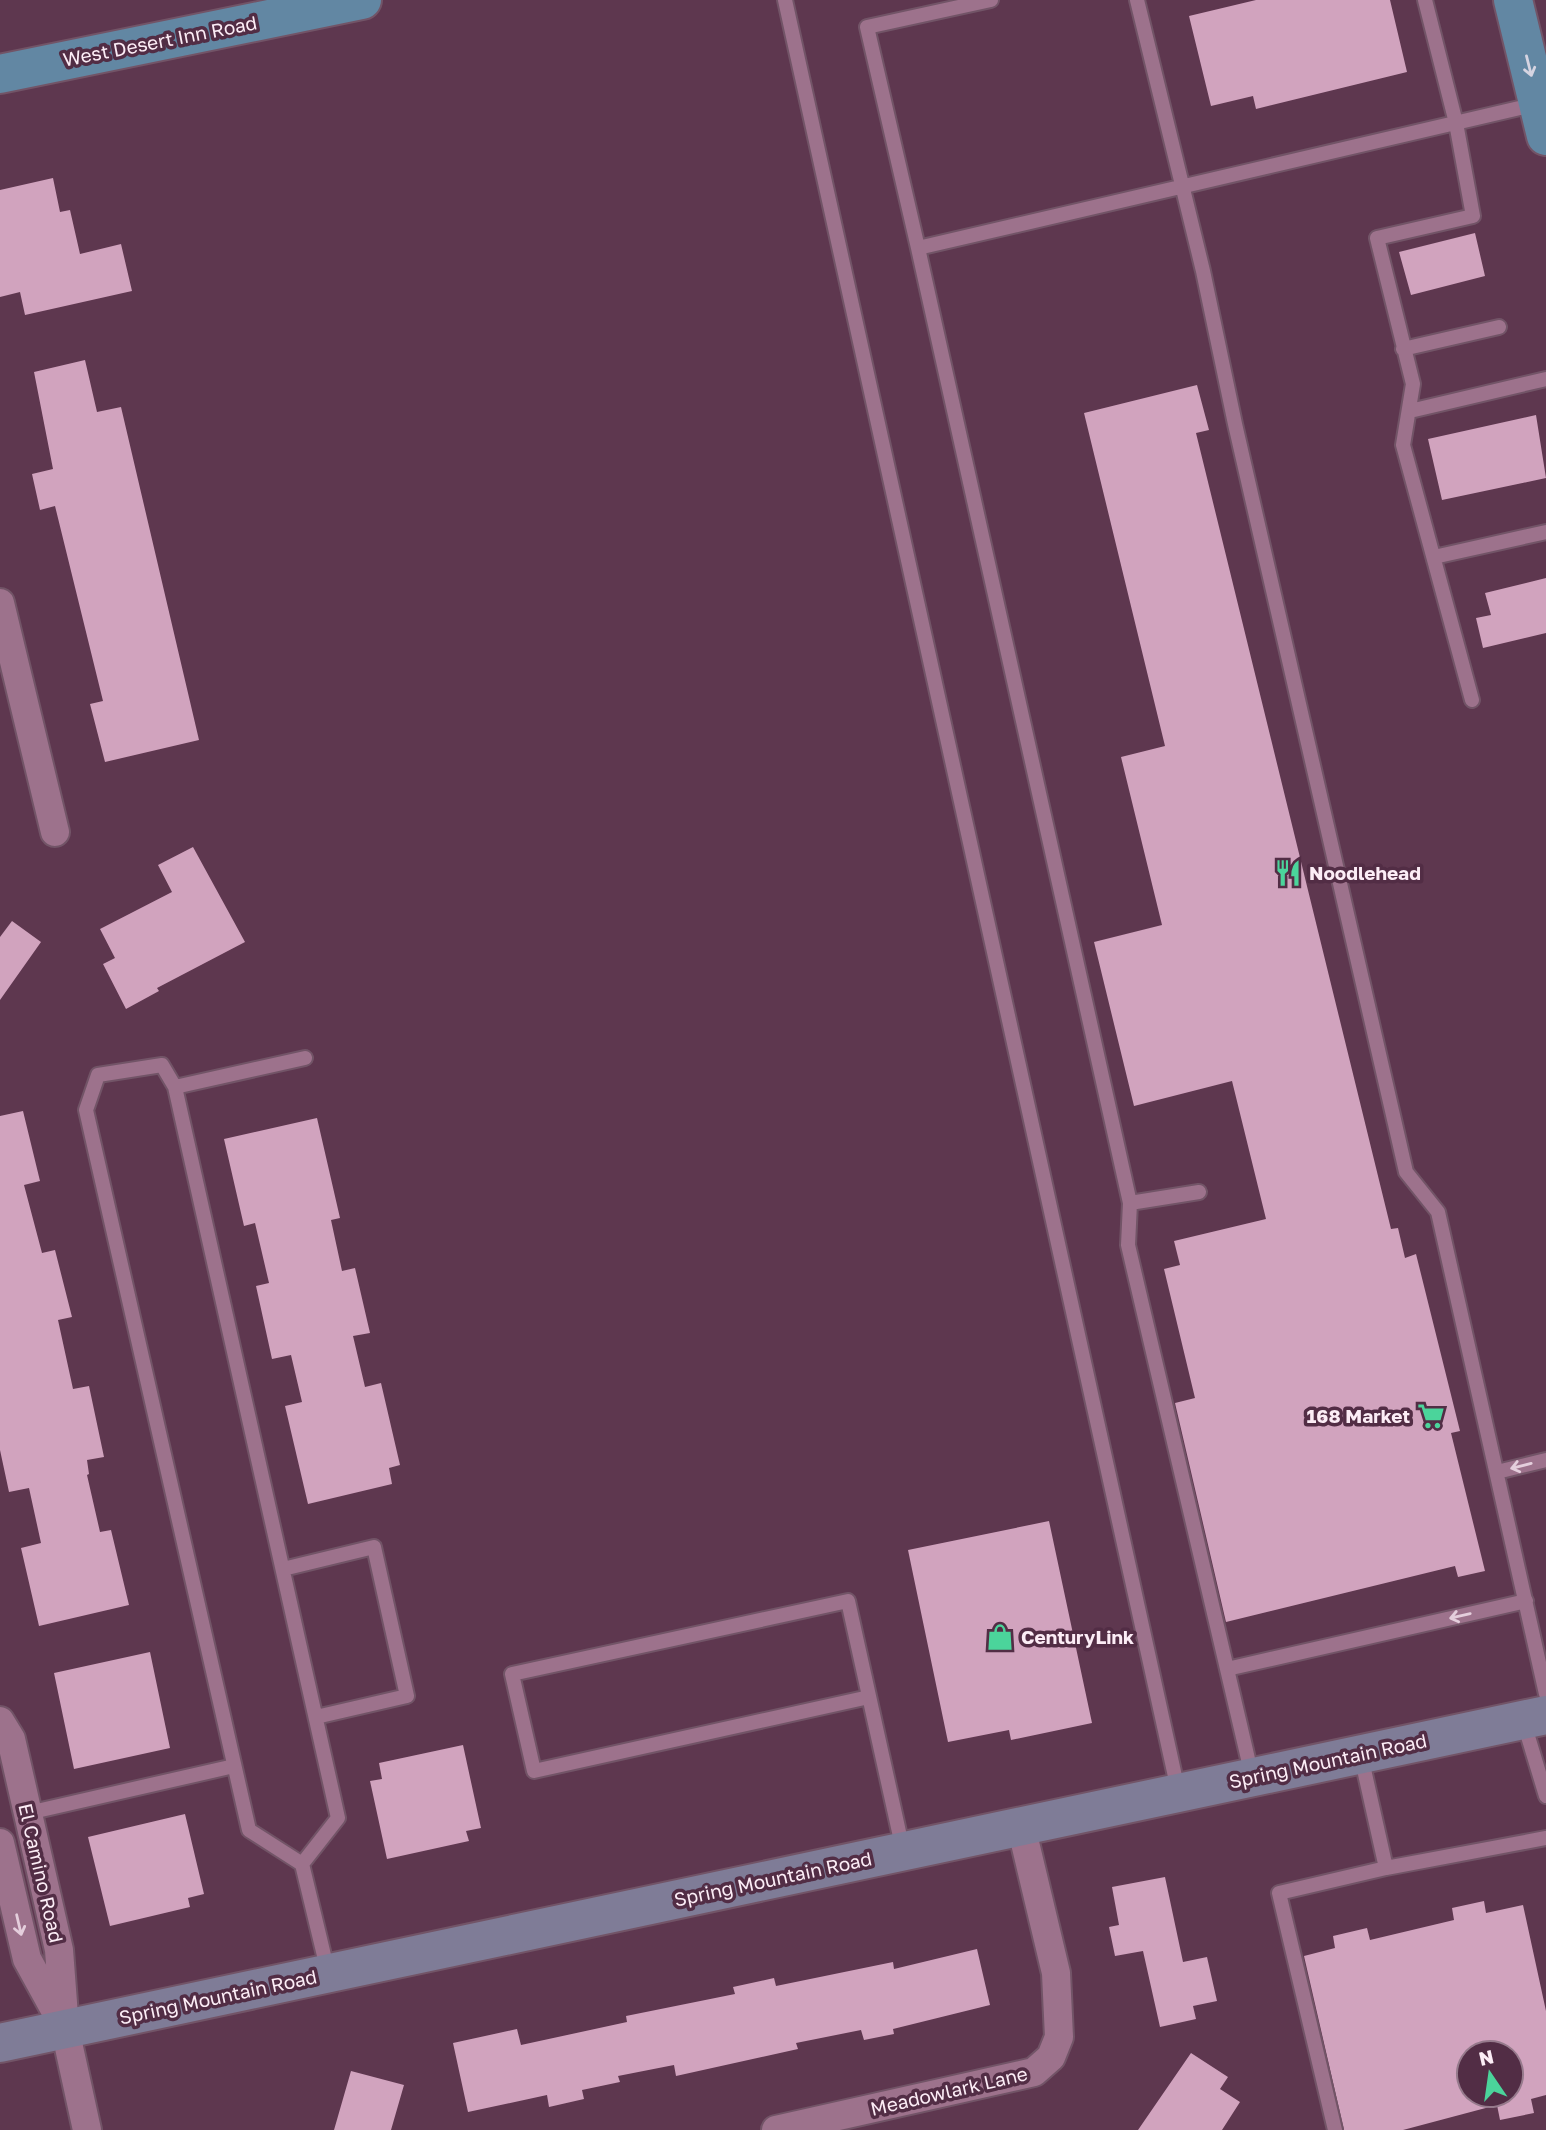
<svg xmlns="http://www.w3.org/2000/svg" width="1546" height="2130" viewBox="0 0 1546 2130" font-family="'Golos Text',sans-serif">
<style>
.building{fill:#d1a3be;fill-rule:evenodd}
.lines{fill:none;stroke-linecap:round;stroke-linejoin:round}
.service-casing{stroke:#725467;stroke-width:18}
.minor-casing{stroke:#725467;stroke-width:32}
.secondary-casing{stroke:#725467;stroke-width:42}
.primary-casing{stroke:#725467;stroke-width:42}
.service{stroke:#9d728c;stroke-width:14}
.minor{stroke:#9d728c;stroke-width:28}
.secondary{stroke:#7f7c97;stroke-width:38}
.primary{stroke:#6287a3;stroke-width:38}
.oneway{stroke:#d6d4e1}
.oneway2{stroke:#e4cedc}
.labels{text-anchor:middle;stroke-width:7;stroke-linejoin:round;paint-order:stroke}
.street-label{font-size:19px;fill:#fcedf6;stroke:#522d45}
.poi-label{font-size:19px;font-weight:bold;fill:#fcedf6;stroke:#522d45;text-anchor:start}
</style>
<rect width="100%" height="100%" fill="#5e374f"/>
<path class="building" d="M 1256,0 L 1390,0 L 1407,72 L 1256,109 L 1253,96 L 1211,106 L 1189,16 Z
M 53,178 L 60,212 L 70,210 L 80,254 L 121,244 L 132,291 L 25,315 L 20,292 L 0,297 L 0,190 Z
M 1475,233 L 1485,276 L 1411,295 L 1399,252 Z
M 85,360 L 97,412 L 121,407 L 199,740 L 105,762 L 90,704 L 103,701 L 55,506 L 40,510 L 32,474 L 53,469 L 34,372 Z
M 1197,385 L 1209,430 L 1196,433 L 1391,1229 L 1398,1228 L 1405,1258 L 1416,1254 L 1460,1431 L 1451,1433 L 1485,1571 L 1458,1577 L 1455,1566 L 1226,1622 L 1175,1403 L 1195,1398 L 1164,1269 L 1180,1265 L 1174,1241 L 1266,1219 L 1232,1081 L 1134,1106 L 1094,942 L 1162,925 L 1121,757 L 1165,746 L 1084,413 Z
M 1536,415 L 1546,478 L 1442,500 L 1428,439 Z
M 1546,578 L 1546,633 L 1483,648 L 1476,618 L 1491,615 L 1485,593 Z
M 193,847 L 245,942 L 157,988 L 159,991 L 126,1009 L 103,964 L 115,958 L 100,929 L 172,892 L 158,865 Z
M 12,921 L 41,942 L 0,1000 L 0,937 Z
M 23,1111 L 40,1181 L 24,1185 L 42,1253 L 55,1250 L 72,1317 L 58,1320 L 73,1389 L 89,1386 L 104,1457 L 87,1460 L 89,1474 L 87,1475 L 100,1532 L 111,1530 L 129,1605 L 39,1626 L 21,1548 L 41,1543 L 29,1488 L 9,1492 L 0,1450 L 0,1116 Z
M 317,1118 L 340,1218 L 331,1220 L 342,1271 L 355,1268 L 370,1333 L 353,1336 L 365,1387 L 381,1383 L 400,1465 L 389,1468 L 392,1484 L 308,1504 L 285,1406 L 302,1402 L 291,1355 L 272,1359 L 256,1286 L 269,1283 L 255,1223 L 244,1226 L 224,1139 Z
M 1049,1521 L 1092,1723 L 1011,1740 L 1009,1730 L 948,1742 L 908,1550 Z
M 150,1652 L 170,1748 L 74,1769 L 54,1673 Z
M 463,1745 L 481,1828 L 466,1831 L 469,1841 L 387,1859 L 370,1781 L 382,1779 L 379,1763 Z
M 185,1814 L 204,1894 L 188,1898 L 190,1907 L 110,1926 L 88,1837 Z
M 1165,1877 L 1183,1962 L 1207,1957 L 1217,2001 L 1193,2006 L 1196,2019 L 1160,2027 L 1143,1951 L 1115,1956 L 1109,1927 L 1119,1925 L 1112,1887 Z
M 1484,1901 L 1486,1913 L 1523,1905 L 1546,2011 L 1546,2095 L 1531,2099 L 1534,2113 L 1500,2120 L 1497,2105 L 1403,2130 L 1344,2130 L 1304,1956 L 1335,1948 L 1333,1936 L 1367,1928 L 1370,1940 L 1454,1920 L 1452,1908 ZM 1469,2053 L 1511,2053 L 1511,2095 L 1469,2095 Z
M 977,1949 L 990,2005 L 893,2029 L 894,2034 L 864,2040 L 861,2030 L 796,2043 L 798,2049 L 676,2076 L 674,2065 L 618,2076 L 620,2082 L 582,2090 L 584,2099 L 549,2107 L 547,2095 L 468,2112 L 453,2043 L 517,2029 L 521,2045 L 627,2022 L 626,2016 L 735,1994 L 733,1987 L 774,1978 L 776,1986 L 893,1962 L 894,1969 Z
M 1191,2053 L 1228,2077 L 1220,2089 L 1240,2102 L 1222,2130 L 1138,2130 Z
M 351,2071 L 404,2085 L 391,2130 L 334,2130 Z"/>
<g class="lines">
<defs>
<path id="service" d="M 785,0 L 1178,1790
M 1137,0 L 1203,271 L 1235,424 L 1406,1172 L 1438,1212 L 1546,1694
M 1425,0 L 1456,123 L 1473,216 L 1377,238 L 1413,384 L 1403,445 L 1472,700
M 918,248 L 867,27 L 991,0
M 1403,349 L 1499,327
M 1410,411 L 1546,379
M 1434,557 L 1546,532
M 305,1058 L 175,1087 L 338,1818 L 302,1864 L 328,1972
M 175,1087 L 162,1065 L 98,1075 L 86,1110 L 249,1830 L 302,1864
M 1199,1192 L 1130,1203 L 918,248 L 1537,104
M 1130,1203 L 1128,1245 L 1252,1776
M 1497,1472 L 1546,1460
M 283,1569 L 374,1547 L 407,1696 L 316,1717
M 1227,1669 L 1526,1601
M 869,1697 L 534,1771 L 512,1674 L 848,1601 L 903,1850
M 1523,1720 L 1546,1796
M 1361,1756 L 1386,1868 L 1546,1838
M 28,1813 L 234,1766
M 1335,2130 L 1279,1893 L 1386,1868"/>
<path id="minor" d="M 0,603 L 55,832
M 0,1721 L 11,1739 L 59,1950 L 65,2029 L 87,2130
M 0,1843 L 27,1959 L 61,2021
M 776,2130 L 1034,2072 L 1051,2057 L 1059,2037 L 1056,1973 L 1021,1826"/>
<path id="secondary" d="M 0,2043 L 1546,1715"/>
<path id="primary" d="M 1513,0 L 1546,136
M 0,74 L 362,0"/>
</defs>
<use href="#service" class="service-casing"/>
<use href="#minor" class="minor-casing"/>
<use href="#secondary" class="secondary-casing"/>
<use href="#primary" class="primary-casing"/>
<use href="#service" class="service"/>
<use href="#minor" class="minor"/>
<use href="#secondary" class="secondary"/>
<use href="#primary" class="primary"/>
</g>
<defs><path id="oneway-shaft" d="M-6 0H5M1.5-3L5.5 0L1.5 3" fill="none" stroke-width="1.6" stroke-linecap="round" stroke-linejoin="round" transform="scale(1.75)"/></defs>
<use class="oneway" href="#oneway-shaft" transform="translate(1529 66) rotate(76)"/>
<g class="oneway2">
<use href="#oneway-shaft" transform="translate(1521 1466) rotate(166)"/>
<use href="#oneway-shaft" transform="translate(1460 1616) rotate(167)"/>
<use href="#oneway-shaft" transform="translate(19 1925) rotate(77)"/>
</g>
<defs>
<symbol id="restaurant-bare" viewBox="-9 -9 18 18"><path d="M-5-6h1v4h1v-4h1v4h1v-4h1v5L-1.5 .5V6h-2V.5L-5-1ZM5-6V6H3V1.5H1.5Q1.5-4 5-6Z" fill="#4bd49b" stroke="#522d45" stroke-width="2.5" paint-order="stroke"/></symbol>
<symbol id="supermarket-bare" viewBox="-9 -9 18 18"><path d="M-6-5.5h2.5l.6 2H6L4.5 2H-2.5L-4.4-4H-6ZM-1.5 3.2a1.3 1.3 0 1 0 .1 0ZM3 3.2a1.3 1.3 0 1 0 .1 0Z" fill="#4bd49b" stroke="#522d45" stroke-width="2.5" paint-order="stroke"/></symbol>
<symbol id="shop-bare" viewBox="-9 -9 18 18"><path d="M-5-2.5h2.3a2.7 3.5 0 0 1 5.4 0H5L5.5 6h-11ZM-1.5-2.5h3a1.5 2.3 0 0 0-3 0Z" fill="#4bd49b" stroke="#522d45" stroke-width="2.5" paint-order="stroke"/></symbol>
</defs>
<g fill-rule="evenodd">
<use href="#restaurant-bare" x="1269" y="854" width="38" height="38"/>
<use href="#supermarket-bare" x="1412" y="1397" width="38" height="38"/>
<use href="#shop-bare" x="981" y="1618" width="38" height="38"/>
</g>
<g class="labels">
<g class="street-label">
<text transform="translate(160 41) rotate(-11)" y="7">West Desert Inn Road</text>
<text transform="translate(1328 1761) rotate(-12)" y="7">Spring Mountain Road</text>
<text transform="translate(41 1873) rotate(77)" y="7">El Camino Road</text>
<text transform="translate(773 1879) rotate(-12)" y="7">Spring Mountain Road</text>
<text transform="translate(218 1997) rotate(-12)" y="7">Spring Mountain Road</text>
<text transform="translate(949 2091) rotate(-13)" y="7">Meadowlark Lane</text>
</g>
<g class="poi-label">
<text x="1309" y="880">Noodlehead</text>
<text x="1410" y="1423" text-anchor="end">168 Market</text>
<text x="1021" y="1644">CenturyLink</text>
</g>
</g>
<g transform="translate(1490 2074) rotate(347)"><circle r="33" fill="#522d45" stroke="#967a8c" stroke-width="2"/>
<path d="M0-5L12 26L0 18L-12 26Z" fill="#4bd49b"/>
<text y="-10" font-size="19" font-weight="bold" text-anchor="middle" fill="#fcedf6">N</text>
</g>
</svg>
